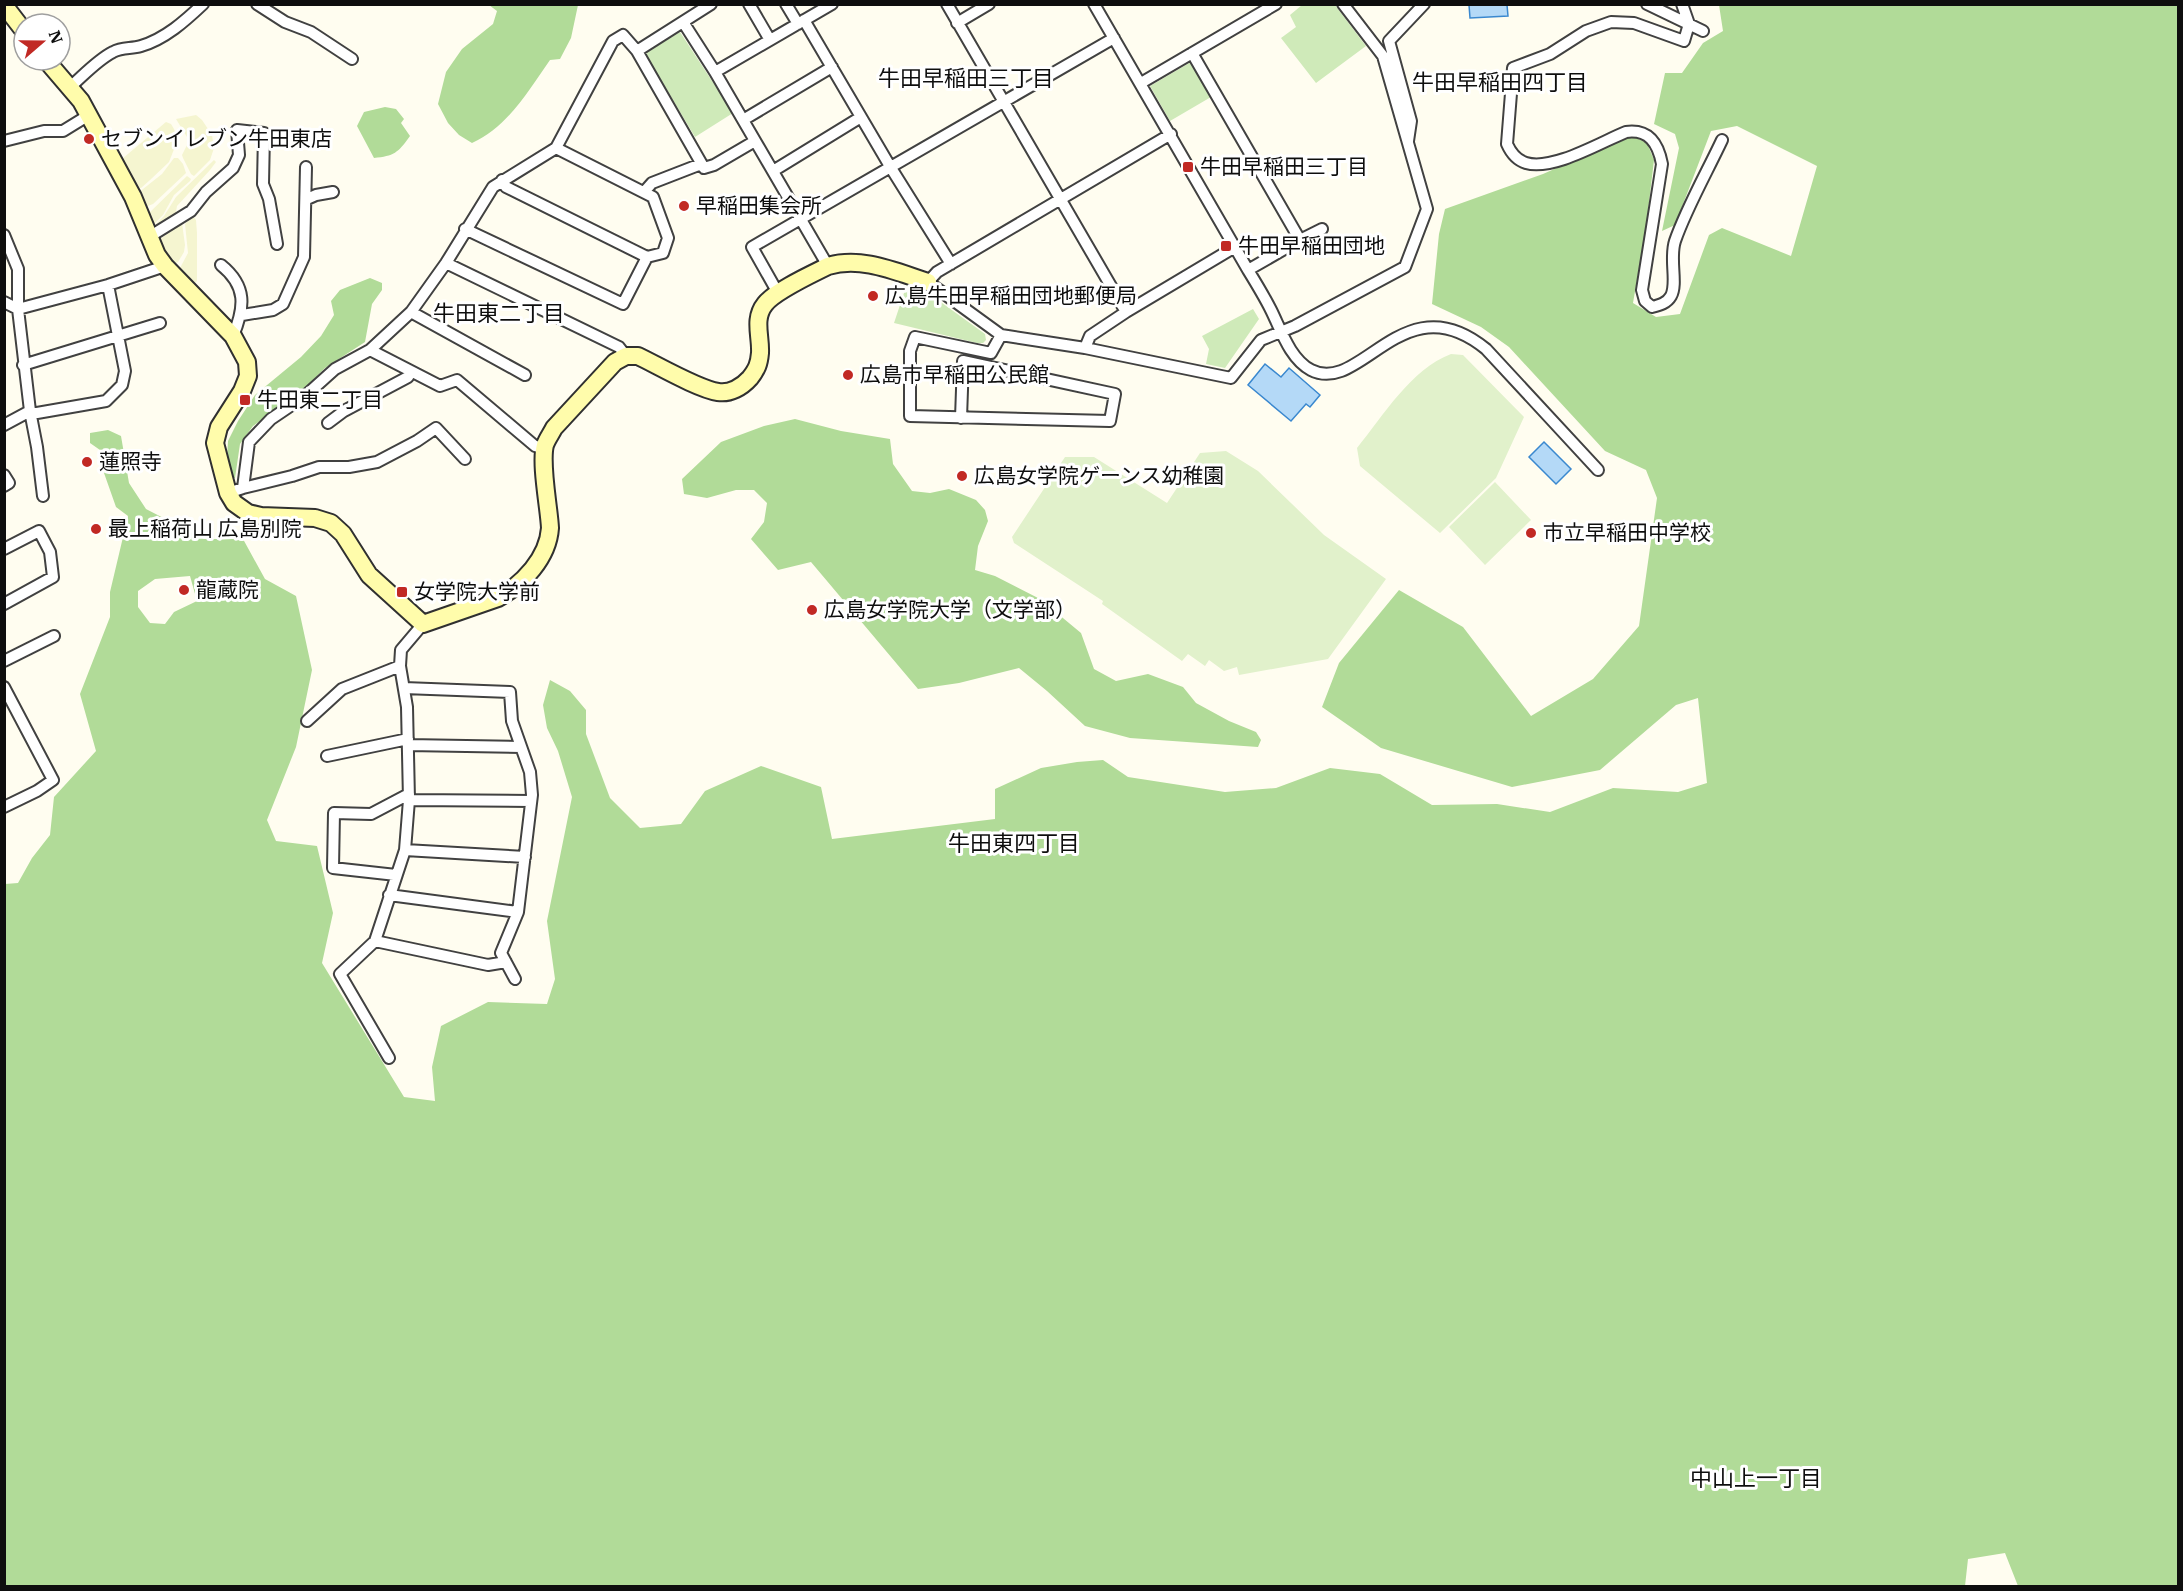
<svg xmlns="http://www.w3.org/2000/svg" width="2183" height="1591" viewBox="0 0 2183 1591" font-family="'IBM Plex Serif','Noto Sans JP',serif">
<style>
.farmland{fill:#f5f5d0}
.green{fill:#cfeab9}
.forest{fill:#b1db98;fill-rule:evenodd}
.pitch{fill:#e1f1cb}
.water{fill:#b4d9f7;stroke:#3a88cf;stroke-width:1.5}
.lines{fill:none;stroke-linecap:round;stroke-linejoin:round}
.street-casing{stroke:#414141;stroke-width:14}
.secondary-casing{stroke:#303030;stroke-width:20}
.street{stroke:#fff;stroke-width:10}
.secondary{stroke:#fffcab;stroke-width:16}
.poi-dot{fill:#c12924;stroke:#fff;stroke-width:2}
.labels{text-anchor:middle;stroke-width:6;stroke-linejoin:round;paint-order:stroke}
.poi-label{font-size:21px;fill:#0e0e0e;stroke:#fff;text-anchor:start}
.neighbourhood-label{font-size:22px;fill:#0e0e0e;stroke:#fff}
</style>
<rect width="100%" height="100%" fill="#fffdf0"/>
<path class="farmland" d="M 196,115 L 202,120 L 212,135 L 214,148 L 210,160 L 194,176 L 191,174 L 183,158 L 182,155 L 187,145 L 187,137 L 176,119 Z
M 166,122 L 171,124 L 174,129 L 178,139 L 169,162 L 150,180 L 141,188 L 137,187 L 122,159 Z
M 174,158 L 178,158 L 183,164 L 186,173 L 153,204 L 145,207 L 138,193 L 162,174 Z
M 214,160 L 216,162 L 210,170 L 177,206 L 175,217 L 161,226 L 156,224 L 164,216 L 176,197 Z
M 187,176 L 191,179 L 190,181 L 174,195 L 163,215 L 153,225 L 147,215 Z
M 193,216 L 196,220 L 197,233 L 197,281 L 195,283 L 180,268 L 188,253 L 185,224 Z
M 182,223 L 185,245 L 184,252 L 178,262 L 174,264 L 164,253 L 159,240 Z"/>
<path class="green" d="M 1302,5 L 1335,5 L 1366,46 L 1316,83 L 1281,38 L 1296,27 L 1290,15 Z
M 680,32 L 733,113 L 695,137 L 646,55 L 647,52 Z
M 1191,62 L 1211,97 L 1170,121 L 1150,86 Z
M 907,284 L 920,287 L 985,334 L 986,340 L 983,343 L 977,343 L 894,323 Z
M 1253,309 L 1259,319 L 1225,368 L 1206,364 L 1209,349 L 1202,336 Z"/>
<path class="forest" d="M 489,5 L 578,5 L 571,38 L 560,59 L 550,60 C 528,91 508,127 472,143 L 459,135 L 448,123 L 438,104 L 446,72 L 462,49 L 493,24 L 497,11 Z
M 1719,5 L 2178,5 L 2178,1586 L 2018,1586 L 2005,1553 L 1968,1559 L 1965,1586 L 5,1586 L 5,884 L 18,883 L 32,858 L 50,835 L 54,797 L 96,751 L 80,694 L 110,617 L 110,592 L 128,516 L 116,507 L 104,473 L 100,450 L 90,443 L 90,433 L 108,430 L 121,436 L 129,483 L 146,509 L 204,539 L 243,539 L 265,579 L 296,596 L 312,670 L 296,747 L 267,820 L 276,841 L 317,846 L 333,913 L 322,963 L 404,1097 L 435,1101 L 432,1067 L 441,1026 L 488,1002 L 547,1004 L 555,979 L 547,921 L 572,797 L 558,751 L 547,728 L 543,705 L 550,680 L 570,691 L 586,710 L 586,734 L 610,798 L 640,828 L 681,824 L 705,791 L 761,766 L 821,787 L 832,839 L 995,819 L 995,789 L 1041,768 L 1077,762 L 1103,760 L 1128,777 L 1225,792 L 1276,788 L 1330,768 L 1380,774 L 1432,805 L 1497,804 L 1550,812 L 1613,788 L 1678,792 L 1707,783 L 1698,698 L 1676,705 L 1600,770 L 1512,787 L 1381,748 L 1322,707 L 1339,663 L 1399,590 L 1463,627 L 1531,716 L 1593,679 L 1639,626 L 1657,498 L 1646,470 L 1605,451 L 1509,347 L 1481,327 L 1432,304 L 1439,234 L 1445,209 L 1543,174 L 1631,135 L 1647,143 L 1654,160 L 1646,228 L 1633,303 L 1656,317 L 1680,314 L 1709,235 L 1722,228 L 1791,256 L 1817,166 L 1737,126 L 1711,131 L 1675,225 L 1662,231 L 1679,148 L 1675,134 L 1654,124 L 1665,73 L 1682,73 L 1703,43 L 1723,31 ZM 190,576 L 197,601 L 174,612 L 165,624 L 150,623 L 138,607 L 138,591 L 155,579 Z
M 385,107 L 396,109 L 404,119 L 401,123 L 410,136 C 398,153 394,156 374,158 L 357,126 L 364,112 Z
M 370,278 L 382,283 L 382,290 L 372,304 L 365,342 L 325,368 L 300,393 L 253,426 L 240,444 L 235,478 L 230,478 L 227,459 L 228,441 L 238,421 L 255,395 L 301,357 L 321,336 L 334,315 L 331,301 L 340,290 Z
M 795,419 L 841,431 L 890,439 L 893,464 L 912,491 L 930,493 L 949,489 L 976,500 L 985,510 L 988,521 L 978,546 L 975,570 L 995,576 L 1040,599 L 1081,633 L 1094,669 L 1116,681 L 1148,674 L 1183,687 L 1196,703 L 1229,721 L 1256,732 L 1261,740 L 1258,747 L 1130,738 L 1085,726 L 1047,691 L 1019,668 L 959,683 L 918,689 L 811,562 L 778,570 L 751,539 L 764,522 L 767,503 L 754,490 L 736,490 L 707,498 L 684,494 L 682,479 L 721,442 L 764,426 Z"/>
<path class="pitch" d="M 1451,354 L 1463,355 L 1524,417 L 1496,478 L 1440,533 L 1360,466 L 1357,448 C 1383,416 1411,369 1451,354 Z
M 1226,451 L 1258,471 L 1324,535 L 1386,579 L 1328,659 L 1239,675 L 1237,667 L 1224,671 L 1209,660 L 1205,666 L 1188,654 L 1182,661 L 1102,604 L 1103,601 L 1014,543 L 1012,537 L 1065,457 L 1094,457 L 1167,503 L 1200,453 Z
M 1495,482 L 1531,520 L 1485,565 L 1449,527 Z"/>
<path class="water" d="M 1469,5 L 1507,5 L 1508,16 L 1470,18 Z
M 1265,364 L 1281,377 L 1289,368 L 1320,395 L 1310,407 L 1306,404 L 1291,421 L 1248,385 Z
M 1544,442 L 1571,469 L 1556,484 L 1529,457 Z"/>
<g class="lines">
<defs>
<path id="street" d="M 257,4 L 285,22 L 311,32 L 352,59
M 749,4 L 770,40
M 786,4 L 798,24
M 947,4 L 1126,312
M 1094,4 L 1248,270 C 1256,283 1264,296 1271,310 C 1281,330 1290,359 1311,370 C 1361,396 1403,281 1486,349 L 1598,470
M 1647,4 L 1703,31
M 1682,4 L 1689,24 L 1684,41 L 1634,23 L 1611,22 L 1586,31 L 1550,54 L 1513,68 L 1507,144 C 1511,153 1516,160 1526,163 C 1553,171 1601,142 1626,132 C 1649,129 1658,143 1662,164 L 1642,290 L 1645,301 L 1652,307 C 1660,305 1667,303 1671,296 C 1678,283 1669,259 1675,241 C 1686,209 1707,172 1722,140
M 804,20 L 891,168 L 951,264
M 683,22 L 715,72 L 828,266
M 957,23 L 989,4
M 637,51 L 711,4
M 1192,53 L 1300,240
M 715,72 L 832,4
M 1141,83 L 1276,4
M 69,88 C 83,76 97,60 113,52 C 122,47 131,49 141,46 C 165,39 185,21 203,4
M 743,120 L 832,67
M 1171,134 L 937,272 L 928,282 L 1001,335 L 1085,348 L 1231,378 L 1261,340 L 1295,326 L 1405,267 L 1427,209 L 1383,56 L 1343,4
M 4,141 L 44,131 L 63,131 L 89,115
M 1408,141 L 1411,121 L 1389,41 L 1424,4
M 773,171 L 861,117
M 502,180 L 506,187 L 647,257 L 663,253 L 668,238 L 653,197 L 556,148
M 644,192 L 652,183 L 701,164
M 307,199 L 316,195 L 333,192
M 465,229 L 623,304 L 647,257
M 4,235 L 18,269 L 18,309
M 149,237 L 191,211 L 206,192 L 233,168 L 239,155 L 237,130 L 264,133 L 263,184 L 269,199 L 277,244
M 446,263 L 619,347 L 626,356
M 221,265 C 247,286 245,307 233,336
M 1248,270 L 1300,240 L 1322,229
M 778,293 L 752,247 L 1114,38
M 4,302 L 18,309
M 411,312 L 525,375
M 242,315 L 273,310 L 283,304 L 304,257 L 306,167
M 1085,348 L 1090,336 L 1126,312 L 1235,247
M 370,350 L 440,386 L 457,380 L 535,446 L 544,448
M 23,365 L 160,323
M 961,418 L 963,361 L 1115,394 L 1110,421 L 910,416 L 910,351 L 915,337 L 991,353 L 1001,335
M 328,423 L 344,411 L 408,377 L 411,372
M 4,425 L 30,411 L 18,309 L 108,285 L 165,266
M 4,475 L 9,483 L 4,486
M 243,488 L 292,476 L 319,467 L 349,467 L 377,462 L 417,441 L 436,428 L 465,459
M 228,493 L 243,488 L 249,442 L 271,419 L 305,396 L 335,369 L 370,350 L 411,312 L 446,263 L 493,187 L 556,148 L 613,41 L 623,35 L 637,51 L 704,168 L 714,165 L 755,141
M 43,496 L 37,447 L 30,411 L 37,413 L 106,401 L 122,385 L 125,371 L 108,285
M 4,549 L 39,531 L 50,552 L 53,577 L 4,604
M 4,661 L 54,636
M 4,687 L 53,780 L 37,791 L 4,807
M 404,688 L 510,692 L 512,721 L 530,772 L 532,795 L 518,912 L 501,953 L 515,979
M 307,721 L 342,689 L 400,666
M 408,745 L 521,747
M 327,756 L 408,739
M 409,800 L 531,801
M 405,850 L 525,857
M 396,875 L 333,868 L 334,813 L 371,814 L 409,794
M 389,895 L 518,912
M 375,941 L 488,965 L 506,962
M 389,1058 L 340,974 L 375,941 L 405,850 L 409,800 L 407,707 L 400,666 L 401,650 L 423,624"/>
<path id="secondary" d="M 4,5 L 24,31
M 46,60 L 81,101 L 133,197 L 157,255 L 165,266 L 233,336 L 247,362 L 248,376 L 242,391 L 219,427 L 215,443 L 228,493 L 234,503 L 248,513 L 261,516 L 315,518 L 331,523 L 343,534 L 369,575 L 423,624 L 498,598 C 523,584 548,558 550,528 C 549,507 540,464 545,445 C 547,439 551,434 554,428 L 615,362 L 626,356 L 638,356 C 657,365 698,389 718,392 C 730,394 742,387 750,378 C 757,369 759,364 760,353 C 761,336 753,319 765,304 C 775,291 812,274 828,266 C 862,256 896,272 928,282"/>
</defs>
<use href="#street" class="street-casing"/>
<use href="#secondary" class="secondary-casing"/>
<use href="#street" class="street"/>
<use href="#secondary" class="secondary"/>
</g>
<g class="poi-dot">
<circle cx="89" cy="139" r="6"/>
<rect x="1182" y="161" width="12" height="12" rx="3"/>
<circle cx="684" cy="206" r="6"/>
<rect x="1220" y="240" width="12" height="12" rx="3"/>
<circle cx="873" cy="296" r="6"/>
<circle cx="848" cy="375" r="6"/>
<rect x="239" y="394" width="12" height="12" rx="3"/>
<circle cx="87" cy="462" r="6"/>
<circle cx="962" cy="476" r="6"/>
<circle cx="96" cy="529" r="6"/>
<circle cx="1531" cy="533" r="6"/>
<circle cx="184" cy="590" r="6"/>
<rect x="396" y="586" width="12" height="12" rx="3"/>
<circle cx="812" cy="610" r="6"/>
</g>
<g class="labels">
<g class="poi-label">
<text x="101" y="146">セブンイレブン牛田東店</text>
<text x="1200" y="174">牛田早稲田三丁目</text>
<text x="696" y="213">早稲田集会所</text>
<text x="1238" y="253">牛田早稲田団地</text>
<text x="885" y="303">広島牛田早稲田団地郵便局</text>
<text x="860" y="382">広島市早稲田公民館</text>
<text x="257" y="407">牛田東二丁目</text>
<text x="99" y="469">蓮照寺</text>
<text x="974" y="483">広島女学院ゲーンス幼稚園</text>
<text x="108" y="536">最上稲荷山 広島別院</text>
<text x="1543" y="540">市立早稲田中学校</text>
<text x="196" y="597">龍蔵院</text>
<text x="414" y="599">女学院大学前</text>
<text x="824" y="617">広島女学院大学（文学部）</text>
</g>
<g class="neighbourhood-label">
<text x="966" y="86">牛田早稲田三丁目</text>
<text x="1500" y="90">牛田早稲田四丁目</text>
<text x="499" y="321">牛田東二丁目</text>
<text x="1014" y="851">牛田東四丁目</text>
<text x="1756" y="1486">中山上一丁目</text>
</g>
</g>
<rect width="2183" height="1591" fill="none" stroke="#0e0e0e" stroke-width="12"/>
<g transform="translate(42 42) rotate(70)"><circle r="28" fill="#ffffff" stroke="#9f9f9f" stroke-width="1.5"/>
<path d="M0-4.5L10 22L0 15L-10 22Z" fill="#c12924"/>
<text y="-9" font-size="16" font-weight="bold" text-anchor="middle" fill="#0e0e0e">N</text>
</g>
</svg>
